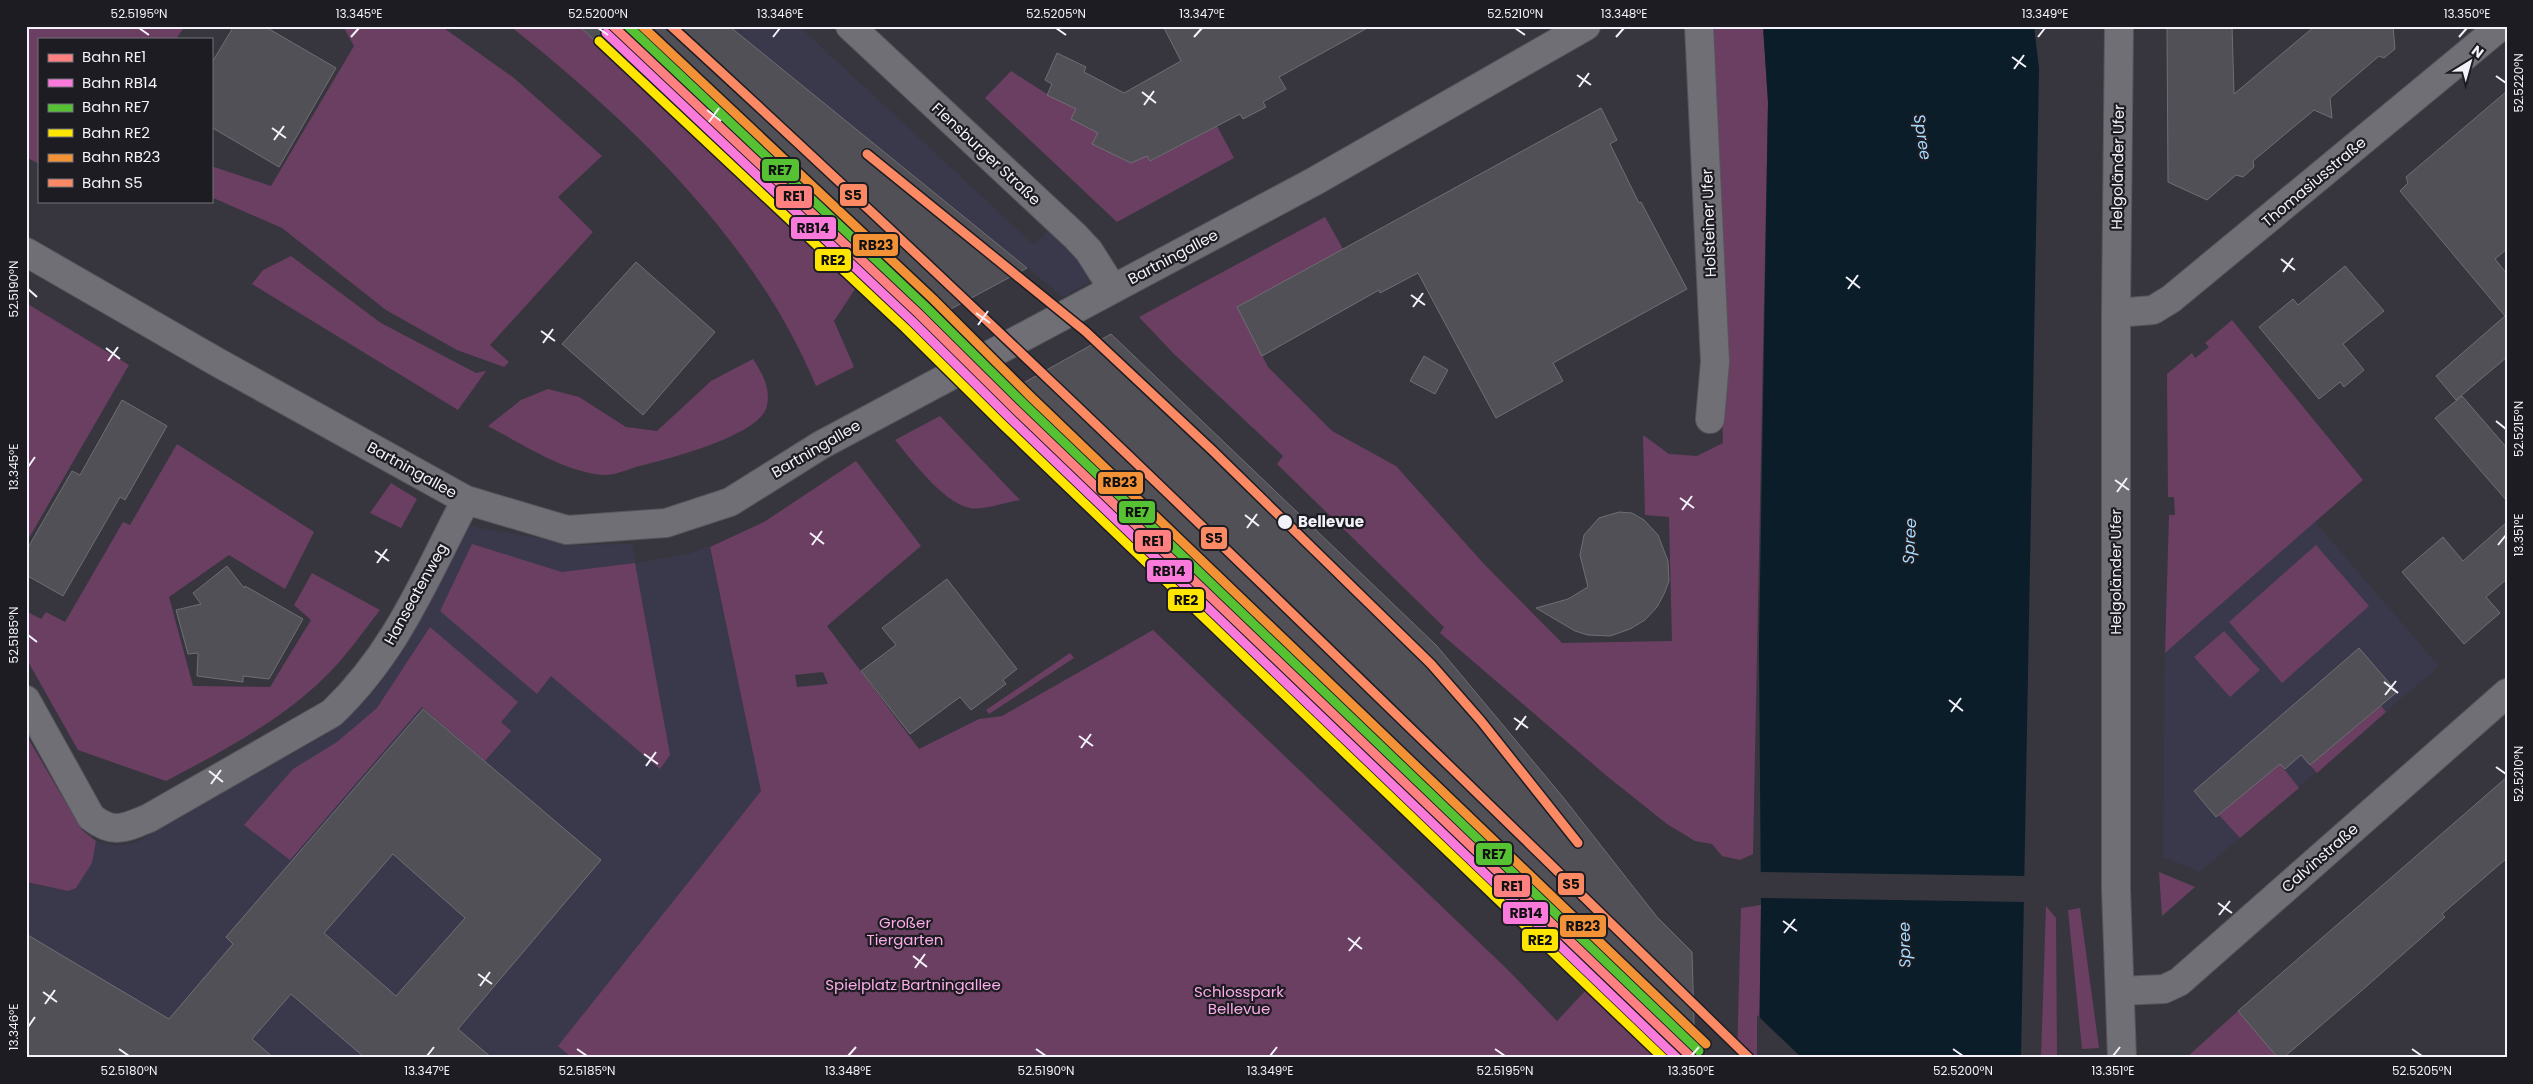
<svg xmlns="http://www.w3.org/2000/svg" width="2533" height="1084" viewBox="0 0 2533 1084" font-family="Poppins,sans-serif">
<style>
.built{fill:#3a394b}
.green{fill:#6b3f61;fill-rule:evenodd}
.water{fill:#0a1d29}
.pier{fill:#37363e}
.building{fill:#525057;stroke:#706e74;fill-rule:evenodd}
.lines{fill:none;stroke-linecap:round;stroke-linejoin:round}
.minor-casing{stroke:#56555c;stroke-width:30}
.minor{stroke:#6f6f75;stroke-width:28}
.rail-1-casing{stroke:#1c1c22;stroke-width:12}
.rail-2-casing{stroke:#1c1c22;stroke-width:12}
.rail-3-casing{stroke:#1c1c22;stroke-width:12}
.rail-4-casing{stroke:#1c1c22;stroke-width:12}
.rail-5-casing{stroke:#1c1c22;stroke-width:12}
.rail-6-casing{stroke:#1c1c22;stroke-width:12}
.rail-1{stroke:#ff8080;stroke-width:9}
.rail-2{stroke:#fa7adb;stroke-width:9}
.rail-3{stroke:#56c233;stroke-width:9}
.rail-4{stroke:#ffe600;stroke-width:9}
.rail-5{stroke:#f39136;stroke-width:9}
.rail-6{stroke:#fb8a64;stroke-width:9}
.ticks{fill:none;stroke:#f3f2fb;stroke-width:2}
.stop-dot{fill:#f3f2fb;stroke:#1c1c22;stroke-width:2}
.labels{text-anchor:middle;stroke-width:4.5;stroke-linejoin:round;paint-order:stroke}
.street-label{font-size:15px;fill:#f3f2fb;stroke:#1c1c22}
.stop-label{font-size:15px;font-weight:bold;fill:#f3f2fb;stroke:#1c1c22;text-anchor:start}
.park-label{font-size:15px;fill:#fdace9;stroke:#1c1c22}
.water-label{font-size:16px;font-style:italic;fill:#a7daff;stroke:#1c1c22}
.line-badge{stroke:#1c1c22;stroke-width:2}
.pale-badge-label{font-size:14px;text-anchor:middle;font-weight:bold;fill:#111}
.neatline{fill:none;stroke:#f3f2fb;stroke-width:2}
.ticks-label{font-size:12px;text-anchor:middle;fill:#f3f2fb}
</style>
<rect width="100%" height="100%" fill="#37363e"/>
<path class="built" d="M 729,26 L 799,26 L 1034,245 L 1048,231 L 1096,278 L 1063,297 Z
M 2315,522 L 2439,666 L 2200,872 L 2163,857 L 2165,653 Z
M 470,526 L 578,545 L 632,544 L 636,563 L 688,554 L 709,546 L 761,791 L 559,1046 L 572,1058 L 26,1058 L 26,883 L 68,891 L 92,863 L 96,841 L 115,846 L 136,842 L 327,734 L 355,712 L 380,684 L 425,613 L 460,539 Z"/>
<path class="green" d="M 26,26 L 185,26 L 176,39 L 39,39 L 39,164 L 26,157 Z
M 348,26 L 441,26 L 514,78 L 602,156 L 558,197 L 593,232 L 490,345 L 509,362 L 504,367 L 457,350 L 386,310 L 282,228 L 211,197 L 211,166 L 271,186 L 354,46 L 345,30 Z
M 510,26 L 579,26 L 857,286 L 834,321 L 854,367 L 816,386 C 756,241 631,122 510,26 Z
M 1710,26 L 1763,26 L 1768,102 L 1753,854 L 1740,860 L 1722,856 L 1712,844 L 1695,841 L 1667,824 L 1608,777 L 1440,633 L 1444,627 L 1277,464 L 1283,456 L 1174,354 L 1139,317 L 1325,217 L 1343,249 L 1237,307 L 1268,367 L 1332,431 L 1396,466 L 1484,564 L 1562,643 L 1672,641 L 1669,517 L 1645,515 L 1643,435 L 1669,454 L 1697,456 L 1723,443 Z
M 1011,71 L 1047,94 L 1076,109 L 1072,119 L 1098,133 L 1093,144 L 1131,163 L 1147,156 L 1151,161 L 1217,126 L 1234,158 L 1117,222 L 985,98 Z
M 291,256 L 381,323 L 476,373 L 486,371 L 458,410 L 252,284 L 263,270 Z
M 26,303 L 129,365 L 26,543 Z
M 2232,320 L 2363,480 L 2165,653 L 2169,515 L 2175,515 L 2174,497 L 2168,497 L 2167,374 L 2192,353 L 2195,358 L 2209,347 L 2205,343 Z
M 753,359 C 763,374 772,391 766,409 C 755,437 665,460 636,467 C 626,470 613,476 603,475 C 562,471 524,445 488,426 L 521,400 L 548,389 L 579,397 L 626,427 L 657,431 L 711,381 Z
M 940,416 L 1020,500 C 1008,502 980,511 970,508 C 942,502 912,460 895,440 Z
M 177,444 L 314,532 L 285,589 L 229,555 L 169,597 L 193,686 L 270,687 L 311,620 L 294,605 L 312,573 L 380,610 C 362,633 345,658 324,678 C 279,722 221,752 166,781 L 78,750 L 26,658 L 26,611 L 41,619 L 46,612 L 65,622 L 123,522 L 130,525 Z
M 856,461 L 921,546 L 827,626 L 919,749 L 979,719 L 1002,716 L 1153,630 L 1508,970 L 1557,1021 L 1586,990 L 1664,1058 L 572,1058 L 558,1046 L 761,791 L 710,547 L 764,522 ZM 823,672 L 828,684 L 797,687 L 795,675 Z
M 391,483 L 417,499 L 401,528 L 370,513 Z
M 472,544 L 562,572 L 635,563 L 670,755 L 660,769 L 551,676 L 537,694 L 440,611 Z
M 2316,545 L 2369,606 L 2282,683 L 2229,622 Z
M 430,627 L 518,702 L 501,722 L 511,731 L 485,761 L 422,707 L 290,860 L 244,825 L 293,769 L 337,742 L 377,708 Z
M 2224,631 L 2260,670 L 2230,697 L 2194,657 Z
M 1070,653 L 1074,658 L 989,714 L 986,710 Z
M 2381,706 L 2386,712 L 2317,773 L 2310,765 Z
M 26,735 L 82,830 L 96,841 L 92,863 L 76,888 L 68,891 L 26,882 Z
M 2280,764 L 2299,788 L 2240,838 L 2219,815 Z
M 2159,872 L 2195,887 L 2162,916 Z
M 1761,905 L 1759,1058 L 1737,1058 L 1741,908 Z
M 2046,906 L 2056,918 L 2057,1058 L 2041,1058 Z
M 2080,908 L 2099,1048 L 2082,1049 L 2068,910 Z
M 2238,1011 L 2279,1058 L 2186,1058 Z"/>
<path class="water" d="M 1763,26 L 2034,26 L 2039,68 L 2021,1058 L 1759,1058 L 1761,905 L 1759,646 L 1768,102 Z"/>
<path class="pier" d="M 1758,872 L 2026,876 L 2026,902 L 1759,898 Z
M 1757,1015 L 1802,1058 L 1757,1058 Z"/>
<path class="building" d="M 234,26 L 264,26 L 336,68 L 279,167 L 211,127 L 211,64 Z
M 579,26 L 729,26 L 1027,268 L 910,331 L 857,286 Z
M 1163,26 L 1371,26 L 1279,77 L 1286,89 L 1263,102 L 1266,107 L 1243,119 L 1240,114 L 1150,161 L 1147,156 L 1131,163 L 1092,144 L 1098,133 L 1071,119 L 1076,109 L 1047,95 L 1052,84 L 1045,80 L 1057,53 L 1086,67 L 1084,72 L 1124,93 L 1181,61 Z
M 2167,26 L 2232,26 L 2234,94 L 2315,26 L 2393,26 L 2395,49 L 2384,58 L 2379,56 L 2330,98 L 2332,118 L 2314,110 L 2253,161 L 2254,167 L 2243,177 L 2236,175 L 2207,200 L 2168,182 Z
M 2507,91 L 2507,249 L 2495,259 L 2507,274 L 2507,357 L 2456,400 L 2436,376 L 2505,316 L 2400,191 L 2408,183 L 2406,177 Z
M 1601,108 L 1617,140 L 1610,144 L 1639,203 L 1641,202 L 1687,289 L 1553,363 L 1563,381 L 1496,418 L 1418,273 L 1380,293 L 1379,290 L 1262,356 L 1237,307 Z
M 636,262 L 715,332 L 643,415 L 562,344 Z
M 2345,266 L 2384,311 L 2343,344 L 2364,370 L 2344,387 L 2340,382 L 2319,399 L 2259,327 L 2293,299 L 2298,305 Z
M 1111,334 L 1437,646 L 1562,796 L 1657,917 L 1692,952 L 1695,1058 L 1669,1058 L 1543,930 L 991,401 Z
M 1424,356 L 1448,370 L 1435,394 L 1410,381 Z
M 2462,396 L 2507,448 L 2507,501 L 2435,418 Z
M 122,400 L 167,426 L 125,500 L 120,497 L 63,596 L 26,575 L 26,551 L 72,471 L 80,475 Z
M 1619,512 L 1632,513 L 1644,520 L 1658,535 L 1668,561 L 1669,581 L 1664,594 L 1657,607 L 1645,620 L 1630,629 L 1610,636 L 1588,635 L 1575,631 L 1536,608 L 1568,599 L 1588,587 L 1580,555 L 1584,535 L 1599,518 Z
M 2507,522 L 2507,579 L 2486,597 L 2500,613 L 2464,644 L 2402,572 L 2443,537 L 2463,561 Z
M 227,566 L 244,588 L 245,586 L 303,619 L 269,679 L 243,676 L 243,682 L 197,676 L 198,653 L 188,654 L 176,610 L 201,604 L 193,593 Z
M 947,579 L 1017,669 L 1003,680 L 1006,684 L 971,710 L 960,697 L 910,734 L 861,671 L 896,645 L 882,628 Z
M 2359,648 L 2397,692 L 2310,765 L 2301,755 L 2285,769 L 2280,764 L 2216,817 L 2194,791 Z
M 423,709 L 601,860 L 458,1029 L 492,1058 L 365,1058 L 291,994 L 252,1039 L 274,1058 L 26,1058 L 26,934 L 169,1019 L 233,944 L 226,937 ZM 393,854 L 465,918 L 396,996 L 324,933 Z
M 2507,777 L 2507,858 L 2442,914 L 2445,917 L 2360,992 L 2283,1058 L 2278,1058 L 2238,1011 Z"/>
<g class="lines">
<defs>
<path id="minor" d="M 850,26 L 1075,236 L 1089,251 L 1113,289
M 1699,26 L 1715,362 L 1710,419
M 2119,26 L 2116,313 L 2116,889 L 2122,1058
M 26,252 L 217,362 L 466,500 L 567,530 L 666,523 L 730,502 L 821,445 L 1315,181 L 1586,26
M 2116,313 L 2153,310 L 2171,299 L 2501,26
M 26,700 L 91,817 C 114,835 124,828 149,818 L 332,713 C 397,651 425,578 466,500
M 2120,991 L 2164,989 L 2179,982 L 2507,693"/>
</defs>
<use href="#minor" class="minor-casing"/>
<use href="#minor" class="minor"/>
<defs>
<path id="rail-1" d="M 613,26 L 919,314 L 1016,410 L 1692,1058"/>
<path id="rail-2" d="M 606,33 L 912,321 L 1009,417 L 1677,1058"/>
<path id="rail-3" d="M 628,26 L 926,307 L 1023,403 L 1699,1051"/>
<path id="rail-4" d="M 599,41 L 905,328 L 1002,424 L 1663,1058"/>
<path id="rail-5" d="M 642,26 L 933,299 L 1030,396 L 1706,1044"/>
<path id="rail-6" d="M 671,26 C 1038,362 1393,711 1749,1058
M 867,154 L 1085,331 L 1213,451 L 1431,664 L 1481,721 L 1578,843"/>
</defs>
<use href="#rail-1" class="rail-1-casing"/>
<use href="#rail-2" class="rail-2-casing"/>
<use href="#rail-3" class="rail-3-casing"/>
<use href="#rail-4" class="rail-4-casing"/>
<use href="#rail-5" class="rail-5-casing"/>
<use href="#rail-6" class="rail-6-casing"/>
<use href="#rail-1" class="rail-1"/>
<use href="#rail-2" class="rail-2"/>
<use href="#rail-3" class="rail-3"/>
<use href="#rail-4" class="rail-4"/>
<use href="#rail-5" class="rail-5"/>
<use href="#rail-6" class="rail-6"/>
</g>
<path class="ticks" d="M 139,28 L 149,35M 598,28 L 608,35M 1056,28 L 1066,35M 1515,28 L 1525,35M 351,37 L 359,28M 773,37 L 780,28M 1194,37 L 1202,28M 1616,37 L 1624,28M 2038,37 L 2045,28M 2459,37 L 2467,28M 2012,57 L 2026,67M 2014,69 L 2024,55M 1577,75 L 1591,85M 2496,76 L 2506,83M 1579,87 L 1589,73M 1142,92 L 1156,103M 1144,105 L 1154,91M 707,110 L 721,121M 709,122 L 719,108M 272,128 L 286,138M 274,140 L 284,126M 2281,259 L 2295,270M 2283,272 L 2293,258M 1846,277 L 1860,288M 28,289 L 37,297M 1848,289 L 1858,275M 1411,295 L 1425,305M 1413,307 L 1423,293M 976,313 L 990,323M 978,325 L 988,311M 541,331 L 555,341M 543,343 L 553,329M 106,348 L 120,359M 108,361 L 118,347M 2496,421 L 2506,429M 28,467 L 35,457M 2115,480 L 2129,490M 2117,492 L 2127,478M 1680,498 L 1694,508M 1682,510 L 1692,496M 1245,515 L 1259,526M 1247,528 L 1257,514M 810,533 L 824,544M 812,545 L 822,531M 2498,545 L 2506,535M 375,551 L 389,561M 377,563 L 387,549M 28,635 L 37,642M 2384,682 L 2398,693M 2385,695 L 2396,681M 1949,700 L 1963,711M 1951,712 L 1961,698M 1514,718 L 1528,728M 1516,730 L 1526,716M 1079,736 L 1093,746M 1081,748 L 1091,734M 644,754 L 658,764M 646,766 L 656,752M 2496,767 L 2506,774M 209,771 L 223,782M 211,784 L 221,770M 2218,903 L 2232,913M 2219,915 L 2230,901M 1783,921 L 1797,931M 1784,933 L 1795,919M 1348,938 L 1362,949M 1349,951 L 1360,937M 913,956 L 927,967M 915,968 L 925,954M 478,974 L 492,984M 480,986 L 490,972M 43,992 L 57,1002M 45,1004 L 55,990M 28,1027 L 35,1017M 119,1049 L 129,1056M 577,1049 L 587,1056M 1036,1049 L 1046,1056M 1495,1049 L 1505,1056M 1953,1049 L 1963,1056M 2412,1049 L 2422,1056M 427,1056 L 434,1047M 848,1056 L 856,1047M 1270,1056 L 1277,1047M 1691,1056 L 1699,1047M 2113,1056 L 2120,1047"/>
<circle class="stop-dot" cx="1285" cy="522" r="8"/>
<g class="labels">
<g class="street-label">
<text transform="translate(986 154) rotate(43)" y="5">Flensburger Straße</text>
<text transform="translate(2118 167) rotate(-89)" y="5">Helgoländer Ufer</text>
<text transform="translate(2314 182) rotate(-40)" y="5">Thomasiusstraße</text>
<text transform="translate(1709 223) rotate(-92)" y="5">Holsteiner Ufer</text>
<text transform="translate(1173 257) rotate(-28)" y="5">Bartningallee</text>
<text transform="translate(816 449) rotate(-30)" y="5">Bartningallee</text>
<text transform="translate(412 470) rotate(29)" y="5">Bartningallee</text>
<text transform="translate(2116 572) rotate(-90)" y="5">Helgoländer Ufer</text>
<text transform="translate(416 594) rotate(-61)" y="5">Hanseatenweg</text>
<text transform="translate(2320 858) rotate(-41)" y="5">Calvinstraße</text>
</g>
<g class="stop-label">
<text x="1298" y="527">Bellevue</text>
</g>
<g class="park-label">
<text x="905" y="928">Großer<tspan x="905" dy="17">Tiergarten</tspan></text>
<text x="913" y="990">Spielplatz Bartningallee</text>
<text x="1239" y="997">Schlosspark<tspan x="1239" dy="17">Bellevue</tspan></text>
</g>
<g class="water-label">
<text transform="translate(1923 137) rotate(81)" y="6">Spree</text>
<text transform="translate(1909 541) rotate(-87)" y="6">Spree</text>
<text transform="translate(1904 945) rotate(-91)" y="6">Spree</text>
</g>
</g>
<g class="line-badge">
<rect x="761" y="158" width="39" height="24" rx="5" fill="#56c233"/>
<rect x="839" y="183" width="29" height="24" rx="5" fill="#fb8a64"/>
<rect x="775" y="185" width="38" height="24" rx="5" fill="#ff8080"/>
<rect x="790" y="216" width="47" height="24" rx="5" fill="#fa7adb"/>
<rect x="852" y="233" width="47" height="24" rx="5" fill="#f39136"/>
<rect x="814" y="248" width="38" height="24" rx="5" fill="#ffe600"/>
<rect x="1097" y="471" width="47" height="24" rx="5" fill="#f39136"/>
<rect x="1118" y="500" width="38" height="24" rx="5" fill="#56c233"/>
<rect x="1200" y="526" width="28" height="24" rx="5" fill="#fb8a64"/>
<rect x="1134" y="529" width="38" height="24" rx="5" fill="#ff8080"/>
<rect x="1146" y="559" width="47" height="24" rx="5" fill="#fa7adb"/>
<rect x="1167" y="588" width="38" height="24" rx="5" fill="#ffe600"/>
<rect x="1475" y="842" width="38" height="24" rx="5" fill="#56c233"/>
<rect x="1557" y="872" width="28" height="24" rx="5" fill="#fb8a64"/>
<rect x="1493" y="874" width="38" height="24" rx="5" fill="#ff8080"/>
<rect x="1502" y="901" width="47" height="24" rx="5" fill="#fa7adb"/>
<rect x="1559" y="914" width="48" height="24" rx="5" fill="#f39136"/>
<rect x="1521" y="928" width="38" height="24" rx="5" fill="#ffe600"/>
</g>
<g class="pale-badge-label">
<text x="780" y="175">RE7</text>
<text x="853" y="200">S5</text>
<text x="794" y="201">RE1</text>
<text x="813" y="233">RB14</text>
<text x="876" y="250">RB23</text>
<text x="833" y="265">RE2</text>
<text x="1120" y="487">RB23</text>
<text x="1137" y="517">RE7</text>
<text x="1214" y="543">S5</text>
<text x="1153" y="546">RE1</text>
<text x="1169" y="576">RB14</text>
<text x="1186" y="605">RE2</text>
<text x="1494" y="859">RE7</text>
<text x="1571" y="889">S5</text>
<text x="1512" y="891">RE1</text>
<text x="1526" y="918">RB14</text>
<text x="1583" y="931">RB23</text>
<text x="1540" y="945">RE2</text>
</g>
<rect width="2533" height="1084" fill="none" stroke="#1c1c22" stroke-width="55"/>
<rect x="38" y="38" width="175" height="165" fill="#1c1c22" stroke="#727279"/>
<rect x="48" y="54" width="25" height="8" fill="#ff8080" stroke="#727279"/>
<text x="82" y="62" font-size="15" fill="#f3f2fb">Bahn RE1</text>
<rect x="48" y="79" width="25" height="8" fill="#fa7adb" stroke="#727279"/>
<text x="82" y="88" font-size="15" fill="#f3f2fb">Bahn RB14</text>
<rect x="48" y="104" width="25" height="8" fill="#56c233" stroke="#727279"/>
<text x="82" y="112" font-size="15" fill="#f3f2fb">Bahn RE7</text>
<rect x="48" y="129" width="25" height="8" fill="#ffe600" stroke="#727279"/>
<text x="82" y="138" font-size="15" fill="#f3f2fb">Bahn RE2</text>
<rect x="48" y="154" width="25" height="8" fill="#f39136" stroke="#727279"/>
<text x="82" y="162" font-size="15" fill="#f3f2fb">Bahn RB23</text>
<rect x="48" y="179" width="25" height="8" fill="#fb8a64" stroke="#727279"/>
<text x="82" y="188" font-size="15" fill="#f3f2fb">Bahn S5</text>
<g transform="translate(2470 62) rotate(37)" stroke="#1c1c22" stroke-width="4" paint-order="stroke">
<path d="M0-4L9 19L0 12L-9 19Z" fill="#f3f2fb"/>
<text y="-8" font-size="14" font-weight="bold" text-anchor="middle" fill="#f3f2fb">N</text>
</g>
<rect x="28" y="28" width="2478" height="1028" class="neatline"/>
<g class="ticks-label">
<text x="139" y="18">52.5195°N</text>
<text x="359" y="18">13.345°E</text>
<text x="598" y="18">52.5200°N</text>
<text x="780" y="18">13.346°E</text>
<text x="1056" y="18">52.5205°N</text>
<text x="1202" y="18">13.347°E</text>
<text x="1515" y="18">52.5210°N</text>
<text x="1624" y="18">13.348°E</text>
<text x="2045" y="18">13.349°E</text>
<text x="2467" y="18">13.350°E</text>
<text transform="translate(2519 83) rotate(-90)" y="4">52.5220°N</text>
<text transform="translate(14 289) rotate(-90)" y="4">52.5190°N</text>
<text transform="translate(2519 429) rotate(-90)" y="4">52.5215°N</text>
<text transform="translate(14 467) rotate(-90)" y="4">13.345°E</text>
<text transform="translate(2519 535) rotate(-90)" y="4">13.351°E</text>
<text transform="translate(14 635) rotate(-90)" y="4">52.5185°N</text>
<text transform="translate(2519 774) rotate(-90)" y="4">52.5210°N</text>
<text transform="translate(14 1027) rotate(-90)" y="4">13.346°E</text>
<text x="129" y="1075">52.5180°N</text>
<text x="427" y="1075">13.347°E</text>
<text x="587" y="1075">52.5185°N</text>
<text x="848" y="1075">13.348°E</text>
<text x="1046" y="1075">52.5190°N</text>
<text x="1270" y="1075">13.349°E</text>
<text x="1505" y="1075">52.5195°N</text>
<text x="1691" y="1075">13.350°E</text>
<text x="1963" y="1075">52.5200°N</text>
<text x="2113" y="1075">13.351°E</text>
<text x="2422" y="1075">52.5205°N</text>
</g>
</svg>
